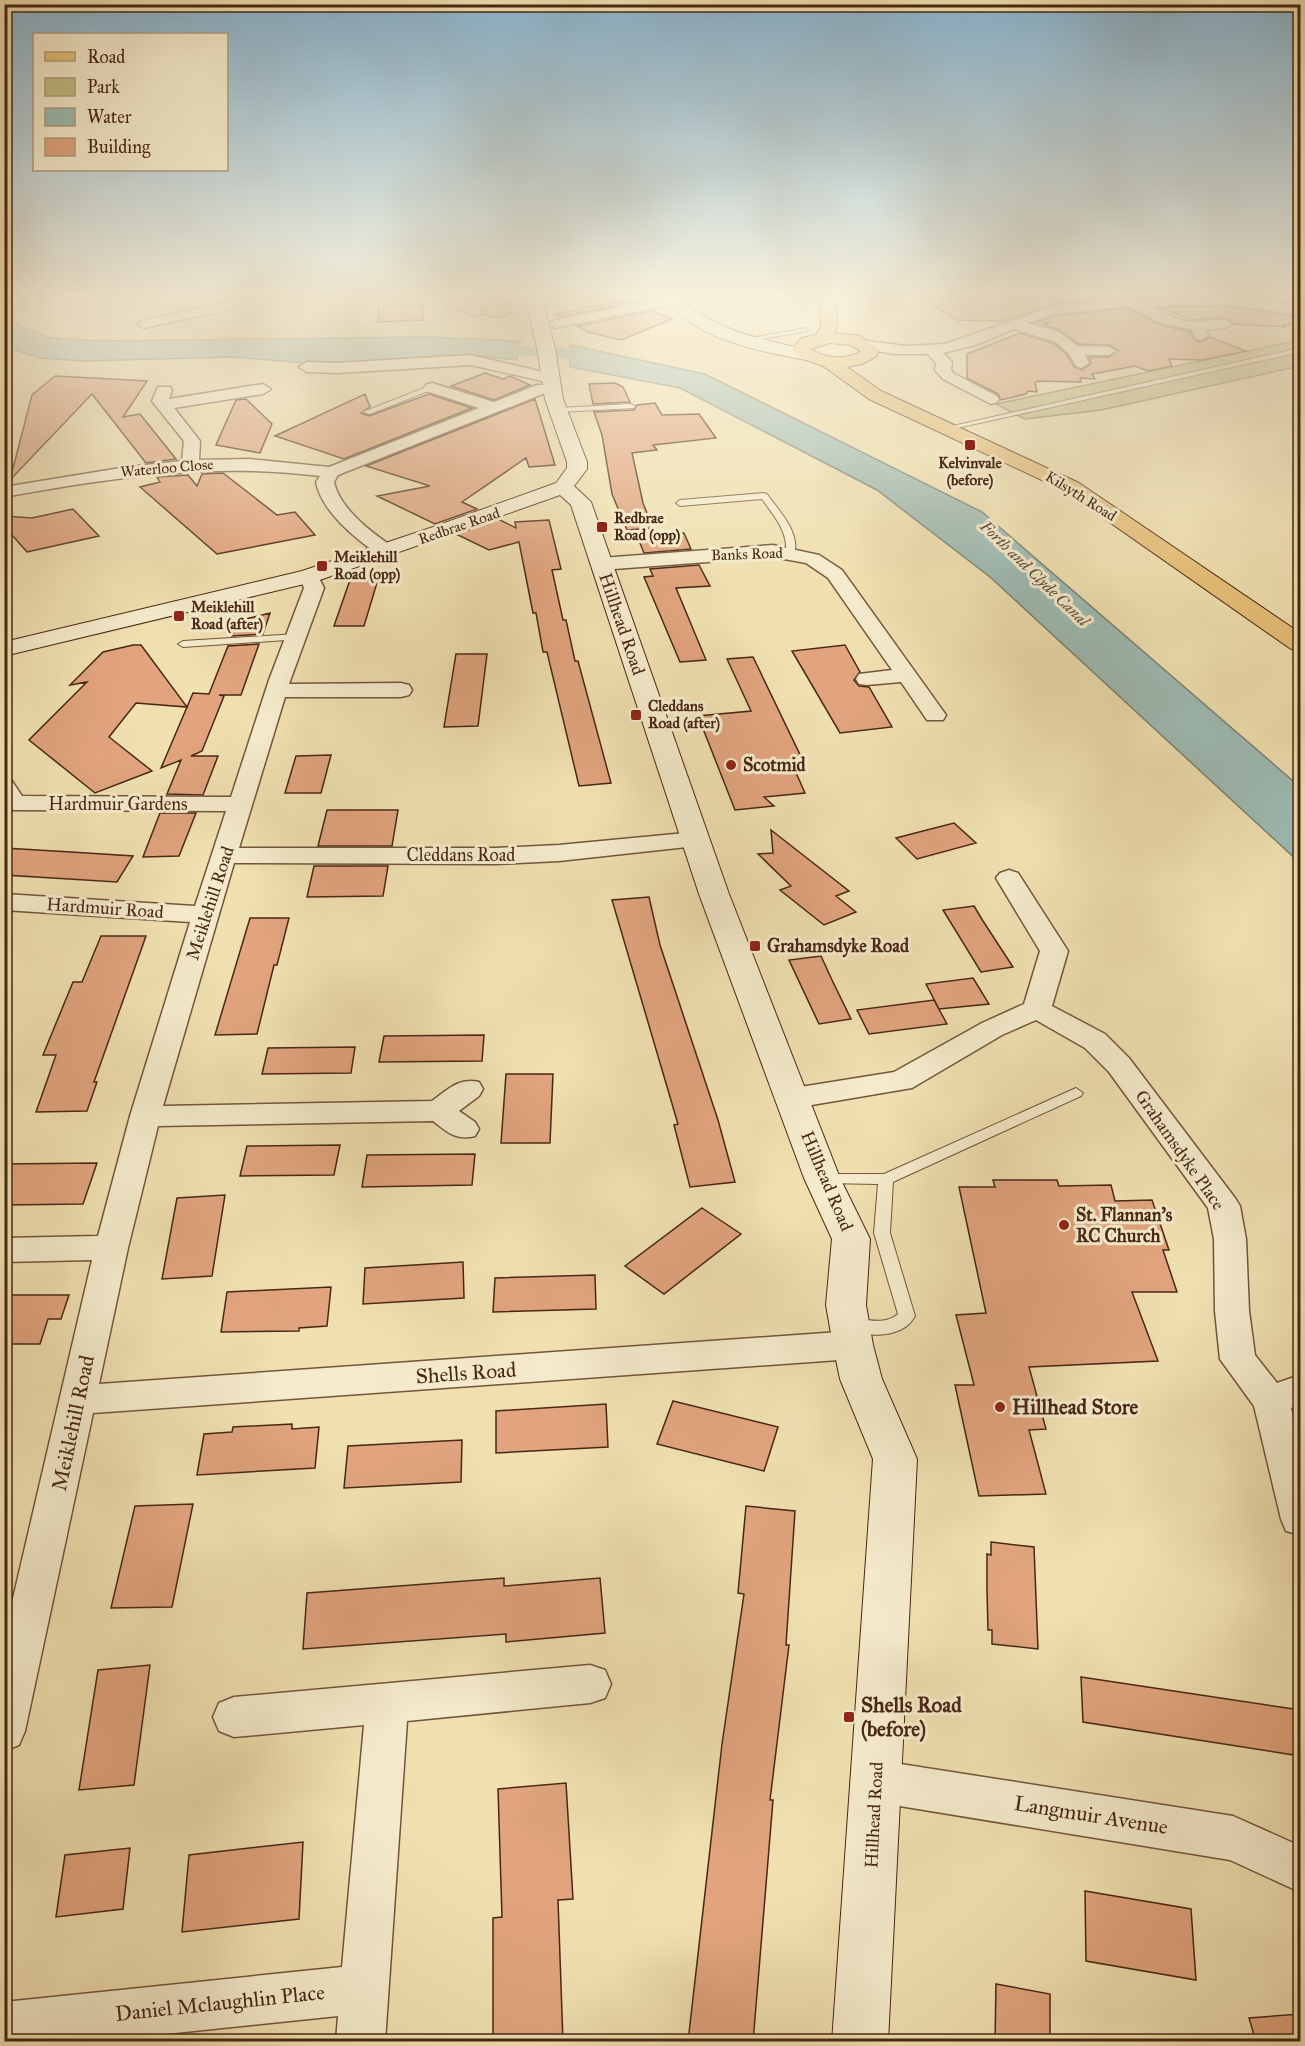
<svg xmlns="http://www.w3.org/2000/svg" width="1305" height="2046" viewBox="0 0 1305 2046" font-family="'IM FELL Great Primer',serif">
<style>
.green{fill:#c2c086;stroke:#85744d;stroke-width:1.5}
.water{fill:#9dbbb4;stroke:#7b8074;stroke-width:1.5}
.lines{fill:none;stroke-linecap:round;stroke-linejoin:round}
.canal{fill:#9dbbb4;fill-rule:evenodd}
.building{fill:#e1a47e;stroke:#482714;stroke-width:1.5}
.lane-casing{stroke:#72553b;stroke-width:2}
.street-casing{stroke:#72553b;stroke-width:3}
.secondary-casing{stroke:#482714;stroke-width:2}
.primary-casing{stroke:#482714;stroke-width:2}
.lane{fill:#f5ebcc;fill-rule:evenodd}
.street{fill:#f5ebcc;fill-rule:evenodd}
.secondary{fill:#f5ebcc;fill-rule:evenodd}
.primary{fill:#e8c078;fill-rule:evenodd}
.poi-dot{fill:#8f2418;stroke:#f5ebcc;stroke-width:2}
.labels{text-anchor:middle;stroke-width:6;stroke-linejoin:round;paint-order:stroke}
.far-poi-label{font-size:15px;font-weight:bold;fill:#482714;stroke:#f5ebcc;text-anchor:start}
.far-street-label{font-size:15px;fill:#482714;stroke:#f5ebcc}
.far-water-label{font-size:16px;font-style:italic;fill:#5d4c3c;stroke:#f5ebcc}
.street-label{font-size:18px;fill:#482714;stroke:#f5ebcc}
.poi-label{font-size:18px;font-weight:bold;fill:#482714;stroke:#f5ebcc;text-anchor:start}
.near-street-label{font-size:21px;fill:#482714;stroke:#f5ebcc}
.near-poi-label{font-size:21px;font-weight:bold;fill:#482714;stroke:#f5ebcc;text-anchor:start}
</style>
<rect width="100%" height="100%" fill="#f0e0b0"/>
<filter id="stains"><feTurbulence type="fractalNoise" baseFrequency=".00333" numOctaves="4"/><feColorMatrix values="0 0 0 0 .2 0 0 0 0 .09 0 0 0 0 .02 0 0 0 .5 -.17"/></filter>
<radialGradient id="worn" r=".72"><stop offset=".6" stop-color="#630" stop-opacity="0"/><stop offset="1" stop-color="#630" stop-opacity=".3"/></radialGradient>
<path class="green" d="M 1300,340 L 1300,366 L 1101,410 L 1025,419 L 996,404 Z"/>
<path class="water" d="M 4,320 L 51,338 L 103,341 L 426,337 L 520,341 L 517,360 L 481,356 L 330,365 L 232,357 L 85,361 L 41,358 L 5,347 Z
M 570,345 L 705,374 L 982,512 L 1300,787 L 1300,863 L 990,577 L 877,490 L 680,388 L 570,367 Z"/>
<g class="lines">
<path class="canal" d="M 476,343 L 563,348 L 621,359 L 624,363 L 615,368 L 563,358 L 470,352 L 467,348 Z"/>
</g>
<path class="building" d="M 379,293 L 422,293 L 423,320 L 378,322 Z
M 477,293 L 508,293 L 511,313 L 498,318 L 483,315 L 485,311 L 481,309 Z
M 912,293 L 1292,293 L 1291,303 L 1260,297 L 1158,294 L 1055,304 L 1003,321 L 957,320 Z
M 627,300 L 632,302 L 560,317 L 554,314 Z
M 1157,307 L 1235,307 L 1291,316 L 1290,325 L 1284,325 L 1285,327 L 1234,324 L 1230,320 L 1222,318 L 1194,320 Z
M 1128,308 L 1158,324 L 1190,332 L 1196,341 L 1202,342 L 1210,337 L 1246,351 L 1203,360 L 1169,359 L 1172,366 L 1148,371 L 1135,366 L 1092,374 L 1095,379 L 1080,378 L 1081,382 L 1038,381 L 1035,383 L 1037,392 L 1028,391 L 1026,394 L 1001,400 L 998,394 L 967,378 L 967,354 L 1020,333 L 1055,344 L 1067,355 L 1074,367 L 1082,370 L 1091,364 L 1089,357 L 1109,357 L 1118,350 L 1109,345 L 1079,344 L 1058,329 L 1043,325 L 1050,323 L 1037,322 L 1055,316 Z
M 652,311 L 672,319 L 621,340 L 588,332 L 577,326 Z
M 485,373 L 503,379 L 510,376 L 530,385 L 494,400 L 451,386 Z
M 55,376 L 147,381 L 123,417 L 140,414 L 176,459 L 146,463 L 92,394 L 10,480 L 32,395 Z
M 615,383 L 623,387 L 630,402 L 593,404 L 589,384 Z
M 365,394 L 370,407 L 361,413 L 369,416 L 429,394 L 472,408 L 344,459 L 275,436 Z
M 246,399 L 272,424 L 260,453 L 216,445 L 236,400 Z
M 535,399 L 555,465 L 529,467 L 526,458 L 462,502 L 477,509 L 435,524 L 377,496 L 430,486 L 366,466 Z
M 655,403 L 662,415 L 699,414 L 716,438 L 653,445 L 657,450 L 632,453 L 643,503 L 653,528 L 627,530 L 612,494 L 602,435 L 594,412 L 634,410 L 637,405 Z
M 223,473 L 277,515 L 295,512 L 315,535 L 217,554 L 140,487 L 160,482 L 157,477 L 188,475 L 197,486 L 202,474 Z
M 73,509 L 99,536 L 27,552 L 4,526 L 4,516 L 32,518 Z
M 498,519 L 516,528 L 515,522 L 549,520 L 561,569 L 552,570 L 563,620 L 566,620 L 575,661 L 578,661 L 611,783 L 579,786 L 547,652 L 543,652 L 536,613 L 533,613 L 519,542 L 489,550 L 456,534 Z
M 684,533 L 691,549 L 644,553 L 637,536 Z
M 699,565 L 710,586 L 676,588 L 706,660 L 680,662 L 644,577 L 653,576 L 650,569 Z
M 379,576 L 364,626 L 334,626 L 351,577 Z
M 270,613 L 263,634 L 232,636 L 238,621 Z
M 259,644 L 241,695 L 219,695 L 224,696 L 202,751 L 191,756 L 218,756 L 203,795 L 167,794 L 181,760 L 161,768 L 193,693 L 209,694 L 228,646 Z
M 133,645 L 141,645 L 187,707 L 136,703 L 109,737 L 152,771 L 95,793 L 29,740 L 87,682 L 70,685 L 103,652 Z
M 845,645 L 860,672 L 854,680 L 859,686 L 869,687 L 892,727 L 840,733 L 792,651 Z
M 456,654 L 487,654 L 478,726 L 444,727 Z
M 753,657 L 805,765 L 793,766 L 805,793 L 764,797 L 774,806 L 735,810 L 698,716 L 751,711 L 727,659 Z
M 331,755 L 321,793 L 285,793 L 296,756 Z
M 327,810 L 398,810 L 392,846 L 318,846 Z
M 160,813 L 196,813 L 179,856 L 143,857 Z
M 954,823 L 976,843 L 917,859 L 896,838 Z
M 771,830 L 849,891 L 836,896 L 856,912 L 824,925 L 780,890 L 791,886 L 758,854 L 773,853 Z
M 4,848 L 71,852 L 133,856 L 117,882 L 4,875 Z
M 314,866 L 388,866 L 383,896 L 307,897 Z
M 649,897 L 660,945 L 718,1120 L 735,1182 L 690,1187 L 674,1125 L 678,1124 L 612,900 Z
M 974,906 L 983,921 L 1013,967 L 981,972 L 943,910 Z
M 250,918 L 289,918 L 277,965 L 274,965 L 257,1034 L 215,1035 Z
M 101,936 L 146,936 L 94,1082 L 97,1082 L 87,1111 L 36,1112 L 56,1055 L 43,1055 L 73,982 L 82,982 Z
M 821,956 L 832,980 L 851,1019 L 819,1024 L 789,960 Z
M 973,978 L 989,1004 L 939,1009 L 926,984 Z
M 934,1000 L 947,1024 L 869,1034 L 857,1010 Z
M 484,1035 L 482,1061 L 379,1062 L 384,1036 Z
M 355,1047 L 351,1073 L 262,1074 L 268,1048 Z
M 506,1074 L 553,1074 L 550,1143 L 501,1143 Z
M 340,1145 L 334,1175 L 240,1176 L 247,1146 Z
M 475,1154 L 472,1185 L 362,1187 L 367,1155 Z
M 97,1163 L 83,1204 L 4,1205 L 4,1164 Z
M 993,1180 L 1057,1180 L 1059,1186 L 1111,1185 L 1115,1201 L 1152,1200 L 1169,1250 L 1163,1250 L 1177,1292 L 1132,1292 L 1158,1361 L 1029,1367 L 1046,1429 L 1029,1430 L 1046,1494 L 979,1496 L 955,1385 L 974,1385 L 956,1315 L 986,1313 L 959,1187 L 995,1187 Z
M 225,1195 L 212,1276 L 162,1279 L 177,1198 Z
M 702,1208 L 741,1234 L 664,1294 L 625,1266 Z
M 463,1262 L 464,1298 L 363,1304 L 365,1268 Z
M 595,1275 L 596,1309 L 493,1312 L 495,1278 Z
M 331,1287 L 327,1326 L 299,1328 L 299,1331 L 221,1332 L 227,1292 Z
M 4,1295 L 69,1295 L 61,1319 L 48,1319 L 40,1344 L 4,1344 Z
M 673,1401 L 778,1427 L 764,1471 L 657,1444 Z
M 606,1404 L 608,1447 L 496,1453 L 496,1411 Z
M 292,1424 L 292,1429 L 319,1427 L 315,1468 L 197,1475 L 204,1434 L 232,1432 L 233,1427 Z
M 462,1440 L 461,1482 L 344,1488 L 348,1446 Z
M 193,1504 L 172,1607 L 111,1608 L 135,1506 Z
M 746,1506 L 795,1511 L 786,1645 L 789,1645 L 770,1800 L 773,1800 L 753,2042 L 688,2042 L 722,1744 L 744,1594 L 738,1593 Z
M 991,1542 L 1034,1547 L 1038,1649 L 992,1644 L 992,1630 L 988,1630 L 987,1591 L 987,1554 L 991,1555 Z
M 504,1578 L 504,1586 L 600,1578 L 605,1633 L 506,1642 L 506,1634 L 303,1649 L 307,1593 Z
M 150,1665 L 134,1785 L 79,1790 L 98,1670 Z
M 1081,1677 L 1300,1710 L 1300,1756 L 1083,1722 Z
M 566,1783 L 573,1899 L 558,1900 L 563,2042 L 493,2042 L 493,1918 L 502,1917 L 498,1789 Z
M 303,1842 L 299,1919 L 182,1932 L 189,1855 Z
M 130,1848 L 123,1909 L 56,1917 L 65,1855 Z
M 1085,1891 L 1191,1909 L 1196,1980 L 1086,1961 Z
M 996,1984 L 1050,1994 L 1050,2042 L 995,2042 Z
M 1300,2014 L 1300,2042 L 1256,2042 L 1249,2018 Z"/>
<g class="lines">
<defs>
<path id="lane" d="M 731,293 L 828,294 L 831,296 L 828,298 L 734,295 Z
M 806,328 L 808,331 L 743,342 L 740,340 Z
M 1300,348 L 1300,352 L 948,430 L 944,428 Z
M 429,386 L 436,388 L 370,414 L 363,412 Z
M 631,404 L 635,406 L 634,408 L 558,412 L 554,410 L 558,408 Z
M 764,493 L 767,494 C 779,511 801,533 794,555 L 786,553 C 788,531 774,516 762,499 L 680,506 L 676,503 L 680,500 Z
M 297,634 L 302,637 L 300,639 L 183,647 L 178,644 L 183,641 Z
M 1076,1088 L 1083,1093 L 1081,1096 L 893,1182 L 890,1233 L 915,1316 C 903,1339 868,1337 846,1330 L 844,1326 L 846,1322 C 866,1315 880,1328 898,1314 L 874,1233 L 878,1184 L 822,1183 L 817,1182 L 815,1178 L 817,1174 L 884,1174 Z"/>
<path id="street" d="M 273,293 L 294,293 L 292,296 L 144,328 L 137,324 L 144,320 Z
M 425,293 L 443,293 L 483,312 L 476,316 L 471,315 Z
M 673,296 L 678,297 L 678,303 L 555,328 L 548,324 L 555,320 Z
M 1158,296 L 1260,299 L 1300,307 L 1300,315 L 1235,305 L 1147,305 C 1163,313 1182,323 1201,322 C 1211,322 1225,316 1232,324 L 1225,328 L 1206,330 L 1208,336 L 1201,340 L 1196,339 L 1192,330 L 1159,322 L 1128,306 L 1055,314 L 1027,323 L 1057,331 L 1078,346 L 1109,347 L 1116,351 L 1109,355 L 1085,355 L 1089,363 L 1081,368 L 1076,366 L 1069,354 L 1056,342 L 1014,329 L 975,345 L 943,353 L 952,362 L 951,369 L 953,373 L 997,396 L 999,399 L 997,402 L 991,404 L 943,379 L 935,370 L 936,363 L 928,354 L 893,354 L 862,348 L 860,345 L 867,341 L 906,346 L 945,344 L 1055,306 Z
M 471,355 L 556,375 L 559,378 L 551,383 L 471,365 L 337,373 L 307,372 L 299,367 L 307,362 L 337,363 Z
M 4,381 L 10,383 L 12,389 L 4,394 Z
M 432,383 L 494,402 L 537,385 L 558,385 L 560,388 L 558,391 L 545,393 L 338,475 L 334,482 C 340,509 371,532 393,547 L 395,551 L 393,555 L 379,555 C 355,538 322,512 316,482 L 320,476 C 213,462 109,478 4,497 L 4,487 L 127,467 L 182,461 L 184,441 L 152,401 L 158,387 L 170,387 L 172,390 L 169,399 L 263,384 L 271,389 L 263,394 L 174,408 L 200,441 L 199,460 L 249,459 L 329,467 L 479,408 L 426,391 L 424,388 L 426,385 Z
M 773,545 L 819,555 L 842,570 L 946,715 L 943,720 L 927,720 L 901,682 L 867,685 L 859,684 L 856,679 L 859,674 L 892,670 L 828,578 L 806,563 L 773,557 L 601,570 L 591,564 L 601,558 Z
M 309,570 L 316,572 L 324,588 L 289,684 L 401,683 L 409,685 L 412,690 L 409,695 L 401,697 L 285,697 L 239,848 L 496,848 L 559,845 L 696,832 L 705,834 L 708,839 L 705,844 L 696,846 L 559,861 L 496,864 L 234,863 L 163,1106 L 432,1101 C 447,1090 459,1077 479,1082 L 483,1089 L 479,1096 L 459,1111 L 475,1122 L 479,1129 L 475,1136 C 456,1141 447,1132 433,1121 L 158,1126 L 128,1248 L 99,1384 L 853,1331 L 865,1335 L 870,1345 L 865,1355 L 853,1359 L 93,1413 L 25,1731 L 19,1745 L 4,1751 L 4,1637 L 92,1260 L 4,1262 L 4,1238 L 98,1236 L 130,1116 L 190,922 L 4,910 L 4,894 L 195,906 L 226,811 L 14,810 L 4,807 L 4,779 L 12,781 L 22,796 L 231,797 L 269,680 L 304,588 L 299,576 Z
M 1009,870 L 1018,873 L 1068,951 L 1052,1006 L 1105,1034 L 1129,1058 L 1235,1198 L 1240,1206 L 1246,1239 L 1249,1311 L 1255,1355 L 1277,1383 L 1300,1375 L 1300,1404 L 1291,1408 L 1300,1446 L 1300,1535 L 1286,1531 L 1281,1519 L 1254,1406 L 1220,1359 L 1215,1311 L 1214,1239 L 1208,1208 L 1109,1072 L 1085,1048 L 1036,1020 L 1002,1035 L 912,1088 L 794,1108 L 783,1105 L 779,1098 L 783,1091 L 794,1088 L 894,1072 L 982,1023 L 1024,1004 L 1040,951 L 996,878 L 1000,873 Z
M 590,1665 L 605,1670 L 611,1684 L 605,1698 L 590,1703 L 407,1721 L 385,2042 L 336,2042 L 338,2016 L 89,2042 L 4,2042 L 4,2002 L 342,1967 L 364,1725 L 234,1737 L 219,1731 L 213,1717 L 219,1703 L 234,1697 Z
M 875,1760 L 1233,1816 L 1300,1846 L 1300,1892 L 1230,1860 L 875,1802 L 860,1796 L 853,1781 L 860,1766 Z"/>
<path id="secondary" d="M 524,293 L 540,293 L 555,348 L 563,399 L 587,462 L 587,469 L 574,486 L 591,502 L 729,894 L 840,1178 L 870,1239 L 866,1305 L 873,1345 L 882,1379 L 917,1459 L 888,2042 L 832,2042 L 873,1459 L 840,1379 L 833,1345 L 826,1305 L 832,1239 L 804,1178 L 699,894 L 571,505 L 560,495 L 317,581 L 4,656 L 4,642 L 302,571 L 436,526 L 556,483 L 567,468 L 567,462 L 545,399 L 537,348 Z
M 659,293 L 675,293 C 713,332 762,339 812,351 L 815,355 L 806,360 C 754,350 692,339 659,293 Z"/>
<path id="primary" d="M 820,293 L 836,293 L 837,327 L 834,333 L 860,336 L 879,349 L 877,356 L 862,364 L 847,367 L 881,391 L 1079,483 L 1300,633 L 1300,651 L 1291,649 L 1065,491 L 869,399 L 823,366 L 801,358 L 792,349 L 802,338 L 816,335 L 821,327 ZM 830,343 L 850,345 L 861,351 C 846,360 825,359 811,349 Z"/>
</defs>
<use href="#lane" class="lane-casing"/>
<use href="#street" class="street-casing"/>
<use href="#secondary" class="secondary-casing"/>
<use href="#primary" class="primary-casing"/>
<use href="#lane" class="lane"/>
<use href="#street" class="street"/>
<use href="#secondary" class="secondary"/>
<use href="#primary" class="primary"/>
</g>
<linearGradient id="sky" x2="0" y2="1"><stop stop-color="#8ab7d3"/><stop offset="0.51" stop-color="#f8f1db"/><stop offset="1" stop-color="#f8f1db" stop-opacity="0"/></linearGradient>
<rect width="1305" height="579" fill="url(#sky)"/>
<g class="poi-dot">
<rect x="964" y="439" width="12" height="12" rx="3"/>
<rect x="596" y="521" width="12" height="12" rx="3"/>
<rect x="316" y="560" width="12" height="12" rx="3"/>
<rect x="173" y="610" width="12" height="12" rx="3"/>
<rect x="630" y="709" width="12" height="12" rx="3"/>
<circle cx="731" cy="765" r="6"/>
<rect x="749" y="940" width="12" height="12" rx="3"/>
<circle cx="1064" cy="1225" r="6"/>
<circle cx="1000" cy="1407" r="6"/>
<rect x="843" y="1711" width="12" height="12" rx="3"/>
</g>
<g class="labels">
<g class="far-poi-label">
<text x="970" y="468" text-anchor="middle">Kelvinvale<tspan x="970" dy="17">(before)</tspan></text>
<text x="614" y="523">Redbrae<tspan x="614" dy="17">Road (opp)</tspan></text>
<text x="334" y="562">Meiklehill<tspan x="334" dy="17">Road (opp)</tspan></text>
<text x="191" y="612">Meiklehill<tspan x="191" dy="17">Road (after)</tspan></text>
<text x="648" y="711">Cleddans<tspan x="648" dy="17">Road (after)</tspan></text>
</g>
<g class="far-street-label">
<text transform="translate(167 468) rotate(-5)" y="5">Waterloo Close</text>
<text transform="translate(1081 496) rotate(32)" y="5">Kilsyth Road</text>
<text transform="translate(459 526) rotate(-19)" y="5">Redbrae Road</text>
<text transform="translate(747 554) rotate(-2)" y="5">Banks Road</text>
</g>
<g class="far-water-label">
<text transform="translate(1035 573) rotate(44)" y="6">Forth and Clyde Canal</text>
</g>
<g class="street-label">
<text transform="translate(622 624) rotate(71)" y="6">Hillhead Road</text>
<text x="118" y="810">Hardmuir Gardens</text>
<text x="461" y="861">Cleddans Road</text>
<text transform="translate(210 903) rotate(-72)" y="6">Meiklehill Road</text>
<text transform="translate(105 908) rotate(4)" y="6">Hardmuir Road</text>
<text transform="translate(1180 1150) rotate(55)" y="6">Grahamsdyke Place</text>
<text transform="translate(827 1181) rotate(67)" y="6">Hillhead Road</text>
<text transform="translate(874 1815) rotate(-87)" y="6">Hillhead Road</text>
</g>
<g class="poi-label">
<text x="743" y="771">Scotmid</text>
<text x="767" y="952">Grahamsdyke Road</text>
<text x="1076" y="1221">St. Flannan's<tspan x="1076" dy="21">RC Church</tspan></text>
</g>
<g class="near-street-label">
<text transform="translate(466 1373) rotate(-4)" y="7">Shells Road</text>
<text transform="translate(73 1423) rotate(-78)" y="7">Meiklehill Road</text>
<text transform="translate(1091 1815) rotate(9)" y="7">Langmuir Avenue</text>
<text transform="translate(220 2003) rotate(-6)" y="7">Daniel Mclaughlin Place</text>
</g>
<g class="near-poi-label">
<text x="1012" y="1414">Hillhead Store</text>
<text x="861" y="1712">Shells Road<tspan x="861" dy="24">(before)</tspan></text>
</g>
</g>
<rect width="1305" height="2046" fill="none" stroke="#f0e0b0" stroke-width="24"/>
<rect x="6" y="6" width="1293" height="2034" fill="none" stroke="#482714" stroke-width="3"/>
<rect x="12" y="12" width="1281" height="2022" fill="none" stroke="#482714" stroke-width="1.5"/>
<rect x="33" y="33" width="195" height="138" fill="#f5ebcc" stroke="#b09d82" stroke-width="1.5"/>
<rect x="45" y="52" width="30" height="9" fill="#e8c078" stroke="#b09d82" stroke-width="1.5"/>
<text x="87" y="63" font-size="18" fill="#482714">Road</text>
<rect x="45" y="78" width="30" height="18" fill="#c2c086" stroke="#b09d82" stroke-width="1.5"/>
<text x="87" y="93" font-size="18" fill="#482714">Park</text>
<rect x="45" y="108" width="30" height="18" fill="#9dbbb4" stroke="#b09d82" stroke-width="1.5"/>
<text x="87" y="123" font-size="18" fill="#482714">Water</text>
<rect x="45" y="138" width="30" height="18" fill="#e1a47e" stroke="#b09d82" stroke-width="1.5"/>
<text x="87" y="153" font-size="18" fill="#482714">Building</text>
<rect width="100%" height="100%" filter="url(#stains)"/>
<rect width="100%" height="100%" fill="url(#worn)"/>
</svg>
